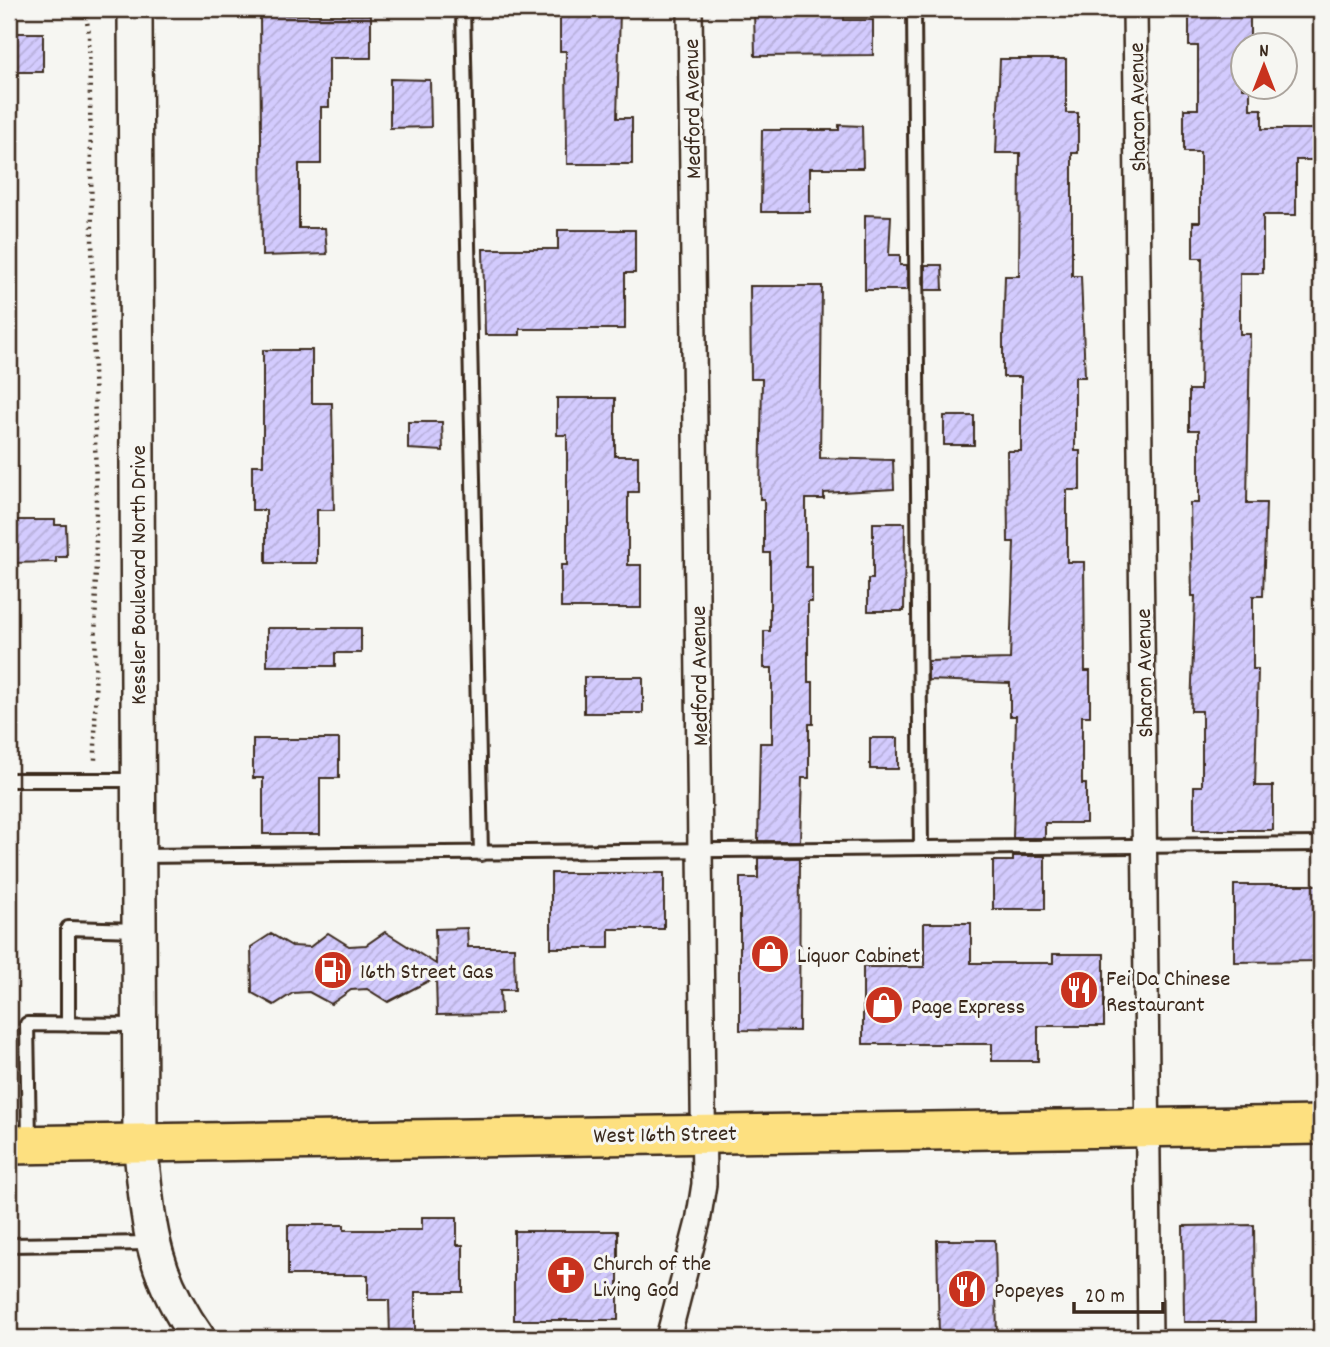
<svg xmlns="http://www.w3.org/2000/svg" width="1330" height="1347" viewBox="0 0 1330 1347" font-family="Dekko,sans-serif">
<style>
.building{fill:url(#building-hatch);stroke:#3b2a1e;stroke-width:2}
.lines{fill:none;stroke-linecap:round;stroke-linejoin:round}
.service-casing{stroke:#3b2a1e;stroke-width:18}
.minor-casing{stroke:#3b2a1e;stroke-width:28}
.secondary-casing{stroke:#3b2a1e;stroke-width:38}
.primary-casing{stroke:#3b2a1e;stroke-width:42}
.path{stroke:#3b2a1e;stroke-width:4.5;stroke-dasharray:2 5;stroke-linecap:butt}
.service{stroke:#f6f6f2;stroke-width:12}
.minor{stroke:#f6f6f2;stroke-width:23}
.secondary{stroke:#f6f6f2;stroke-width:33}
.primary{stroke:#fde080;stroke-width:37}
.labels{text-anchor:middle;stroke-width:6;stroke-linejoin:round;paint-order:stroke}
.street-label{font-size:23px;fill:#3b2a1e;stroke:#f6f6f2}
.poi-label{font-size:23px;fill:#3b2a1e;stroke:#f6f6f2;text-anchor:start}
</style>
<defs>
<pattern id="building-hatch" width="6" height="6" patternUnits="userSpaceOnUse" patternTransform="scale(1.75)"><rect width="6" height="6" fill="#d3cbfe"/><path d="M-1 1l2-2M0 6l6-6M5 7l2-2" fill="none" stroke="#b6aed9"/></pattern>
</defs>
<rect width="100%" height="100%" fill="#f6f6f2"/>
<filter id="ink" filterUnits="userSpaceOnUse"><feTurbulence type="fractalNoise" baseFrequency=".0143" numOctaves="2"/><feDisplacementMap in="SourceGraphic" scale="14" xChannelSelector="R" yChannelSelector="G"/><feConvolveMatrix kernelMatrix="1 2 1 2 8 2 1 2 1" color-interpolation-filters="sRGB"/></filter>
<g filter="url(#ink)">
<path class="building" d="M 754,9 L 844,9 L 844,20 L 873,20 L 873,55 L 755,56 Z
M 1189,9 L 1250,9 L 1250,46 L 1242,46 L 1242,88 L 1250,88 L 1250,109 L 1262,109 L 1262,129 L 1321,129 L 1321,160 L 1296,160 L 1296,215 L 1263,215 L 1263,273 L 1240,273 L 1240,334 L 1250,334 L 1247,503 L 1266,503 L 1263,596 L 1253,596 L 1253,669 L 1258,669 L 1255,786 L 1273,786 L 1273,830 L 1194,830 L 1194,786 L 1202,786 L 1202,711 L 1191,711 L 1195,596 L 1192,596 L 1190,503 L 1199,503 L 1199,430 L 1189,430 L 1189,390 L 1200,390 L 1202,258 L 1193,258 L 1193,222 L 1200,222 L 1200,152 L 1184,152 L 1184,109 L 1198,109 L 1198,46 L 1189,46 Z
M 560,11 L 620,11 L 617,118 L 632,118 L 632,164 L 567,164 L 566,51 L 560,51 Z
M 260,15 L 371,15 L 371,58 L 329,58 L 329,107 L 321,107 L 321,164 L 299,164 L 299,228 L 325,228 L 327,254 L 262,256 Z
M 9,33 L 43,33 L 43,72 L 9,72 Z
M 1000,59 L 1066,59 L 1066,113 L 1078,113 L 1078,153 L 1072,153 L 1072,276 L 1081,276 L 1085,377 L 1075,377 L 1075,451 L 1080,451 L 1080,490 L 1067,490 L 1067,562 L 1084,562 L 1085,671 L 1090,671 L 1090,716 L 1082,716 L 1082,784 L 1086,784 L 1086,823 L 1045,823 L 1045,838 L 1013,838 L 1016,716 L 1010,716 L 1010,683 L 928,680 L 928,661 L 1010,659 L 1014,542 L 1008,542 L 1007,451 L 1021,451 L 1021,377 L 1003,377 L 1003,336 L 1005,276 L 1019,276 L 1020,153 L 996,153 Z
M 390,79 L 430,80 L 431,127 L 390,128 Z
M 839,125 L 862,126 L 863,168 L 810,168 L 810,212 L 761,212 L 762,130 L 839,130 Z
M 865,215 L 891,216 L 889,255 L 900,255 L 900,265 L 907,265 L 908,290 L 865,290 Z
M 558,230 L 635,230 L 635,273 L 625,273 L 625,329 L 520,329 L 520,335 L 485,335 L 483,249 L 558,249 Z
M 925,265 L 942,265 L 943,290 L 925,290 Z
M 750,286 L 822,286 L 820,458 L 893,460 L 894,489 L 824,493 L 824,499 L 806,499 L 806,567 L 812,567 L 812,602 L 808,602 L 808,682 L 813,682 L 813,724 L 809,724 L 809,778 L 802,778 L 800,841 L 758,841 L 760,743 L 772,743 L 772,668 L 764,668 L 764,631 L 770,631 L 770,553 L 764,553 L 764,499 L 760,499 L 762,379 L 751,379 Z
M 263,350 L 312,350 L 312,403 L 332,403 L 334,510 L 317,510 L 317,563 L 266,563 L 266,510 L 252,510 L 252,465 L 263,465 Z
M 557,398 L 615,398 L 615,456 L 638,456 L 638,492 L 628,492 L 628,565 L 641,565 L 641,608 L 561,608 L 561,565 L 567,565 L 567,435 L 557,435 Z
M 944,416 L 974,416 L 974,445 L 944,445 Z
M 408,422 L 442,422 L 443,451 L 408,449 Z
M 9,520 L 55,520 L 55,525 L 66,525 L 67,557 L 56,557 L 56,562 L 9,563 Z
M 873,523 L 905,523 L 904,611 L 868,611 L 868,579 L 873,579 Z
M 267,628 L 361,628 L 361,653 L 335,653 L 335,666 L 267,666 Z
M 584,677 L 643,677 L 643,713 L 584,713 Z
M 870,738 L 898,738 L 898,769 L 870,769 Z
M 253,739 L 339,739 L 339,778 L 320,778 L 320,834 L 263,834 L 263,778 L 253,778 Z
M 1013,856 L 1045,856 L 1045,909 L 993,909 L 993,861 L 1013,861 Z
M 758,858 L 800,858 L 799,1031 L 740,1030 L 740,878 L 758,878 Z
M 551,873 L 664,873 L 664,929 L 609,929 L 609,948 L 551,948 Z
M 1234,885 L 1321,885 L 1321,961 L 1234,962 Z
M 924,923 L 971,923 L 971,963 L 1053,963 L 1053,954 L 1104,954 L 1104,1026 L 1038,1026 L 1038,1061 L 992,1061 L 992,1044 L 863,1044 L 863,967 L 924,967 Z
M 467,928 L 468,947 L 514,947 L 515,990 L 500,990 L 501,1014 L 437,1015 L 436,977 L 388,1002 L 367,989 L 351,990 L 331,1004 L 309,992 L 293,993 L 274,1005 L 252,993 L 251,947 L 271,934 L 292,946 L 310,947 L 328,933 L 349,946 L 366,945 L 385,932 L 436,964 L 435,929 Z
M 422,1217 L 457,1217 L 457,1245 L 463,1245 L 463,1292 L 415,1292 L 415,1338 L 390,1338 L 389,1300 L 368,1300 L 368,1275 L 288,1275 L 288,1225 L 344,1225 L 344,1230 L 422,1230 Z
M 1254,1225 L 1255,1322 L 1184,1322 L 1183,1226 Z
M 514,1231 L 618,1231 L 618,1320 L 514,1320 Z
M 937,1240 L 995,1240 L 997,1338 L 939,1338 Z"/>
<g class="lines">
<defs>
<path id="service" d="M 463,9 L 481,854
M 914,9 L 921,848
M 9,780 L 138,780
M 139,856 L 1321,844
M 68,1025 L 68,928 L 138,930
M 29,1141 L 27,1024 L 137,1025
M 9,1245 L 152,1243"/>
<path id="minor" d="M 1135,9 L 1150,1338
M 668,1338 L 698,1222 L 704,1184 L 690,9"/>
<path id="secondary" d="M 135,9 L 140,1142 C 149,1224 149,1269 198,1338"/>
<path id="primary" d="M 9,1145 L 1321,1125"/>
</defs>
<use href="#service" class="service-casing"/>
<use href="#minor" class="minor-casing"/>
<use href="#secondary" class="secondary-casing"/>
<use href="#primary" class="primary-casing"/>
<path class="path" d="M 85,9 L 89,34 L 96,501 L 95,760"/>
<use href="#service" class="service"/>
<use href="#minor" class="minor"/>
<use href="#secondary" class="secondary"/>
<use href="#primary" class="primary"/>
</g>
</g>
<defs>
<symbol id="shop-disc" viewBox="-11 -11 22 22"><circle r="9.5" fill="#c8321e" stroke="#f6f6f2"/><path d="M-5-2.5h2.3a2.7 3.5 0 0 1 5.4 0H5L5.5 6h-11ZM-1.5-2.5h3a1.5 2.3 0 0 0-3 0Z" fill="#fff"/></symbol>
<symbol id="fuel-disc" viewBox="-11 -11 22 22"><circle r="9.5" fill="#c8321e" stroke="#f6f6f2"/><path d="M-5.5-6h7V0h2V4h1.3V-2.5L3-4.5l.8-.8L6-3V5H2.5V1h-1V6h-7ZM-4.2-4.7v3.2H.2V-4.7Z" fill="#fff"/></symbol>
<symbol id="restaurant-disc" viewBox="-11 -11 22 22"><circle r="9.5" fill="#c8321e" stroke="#f6f6f2"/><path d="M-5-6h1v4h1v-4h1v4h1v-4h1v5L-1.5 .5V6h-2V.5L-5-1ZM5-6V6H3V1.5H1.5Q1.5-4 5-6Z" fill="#fff"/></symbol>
<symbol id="church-disc" viewBox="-11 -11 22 22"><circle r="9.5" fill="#c8321e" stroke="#f6f6f2"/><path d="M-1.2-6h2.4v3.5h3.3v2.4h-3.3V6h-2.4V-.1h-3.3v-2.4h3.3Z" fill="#fff"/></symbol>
</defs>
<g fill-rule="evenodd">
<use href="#shop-disc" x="748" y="932" width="44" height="44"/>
<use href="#fuel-disc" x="311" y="948" width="44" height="44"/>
<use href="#restaurant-disc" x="1057" y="968" width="44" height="44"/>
<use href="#shop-disc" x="862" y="983" width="44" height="44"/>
<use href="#church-disc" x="544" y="1253" width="44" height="44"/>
<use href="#restaurant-disc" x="945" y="1267" width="44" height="44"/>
</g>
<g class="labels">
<g class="street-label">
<text transform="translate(1136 107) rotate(-91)" y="8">Sharon Avenue</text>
<text transform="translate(691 109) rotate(-91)" y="8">Medford Avenue</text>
<text transform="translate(137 575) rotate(-90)" y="8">Kessler Boulevard North Drive</text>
<text transform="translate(1143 673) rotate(-91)" y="8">Sharon Avenue</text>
<text transform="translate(698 676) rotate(-91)" y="8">Medford Avenue</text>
<text transform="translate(665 1133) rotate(-1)" y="8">West 16th Street</text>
</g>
<g class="poi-label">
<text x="797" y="962">Liquor Cabinet</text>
<text x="360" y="978">16th Street Gas</text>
<text x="1106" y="985">Fei Da Chinese<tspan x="1106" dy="26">Restaurant</tspan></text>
<text x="911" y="1013">Page Express</text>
<text x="593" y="1270">Church of the<tspan x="593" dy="26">Living God</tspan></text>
<text x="994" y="1297">Popeyes</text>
</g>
</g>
<rect width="1330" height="1347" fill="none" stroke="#f6f6f2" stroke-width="35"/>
<rect x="18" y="18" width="1295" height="1312" fill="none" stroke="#3b2a1e" stroke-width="2.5" filter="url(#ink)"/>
<g transform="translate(1264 66)"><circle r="33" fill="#f6f6f2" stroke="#aba49d" stroke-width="2"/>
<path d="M0-5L12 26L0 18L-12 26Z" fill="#c8321e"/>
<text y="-10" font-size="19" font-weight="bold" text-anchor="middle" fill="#3b2a1e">N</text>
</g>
<path d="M1074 1302v10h89v-10" fill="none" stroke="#3b2a1e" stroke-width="3.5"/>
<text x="1085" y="1302" font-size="21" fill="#3b2a1e" stroke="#f6f6f2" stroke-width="5" paint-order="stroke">20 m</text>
</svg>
